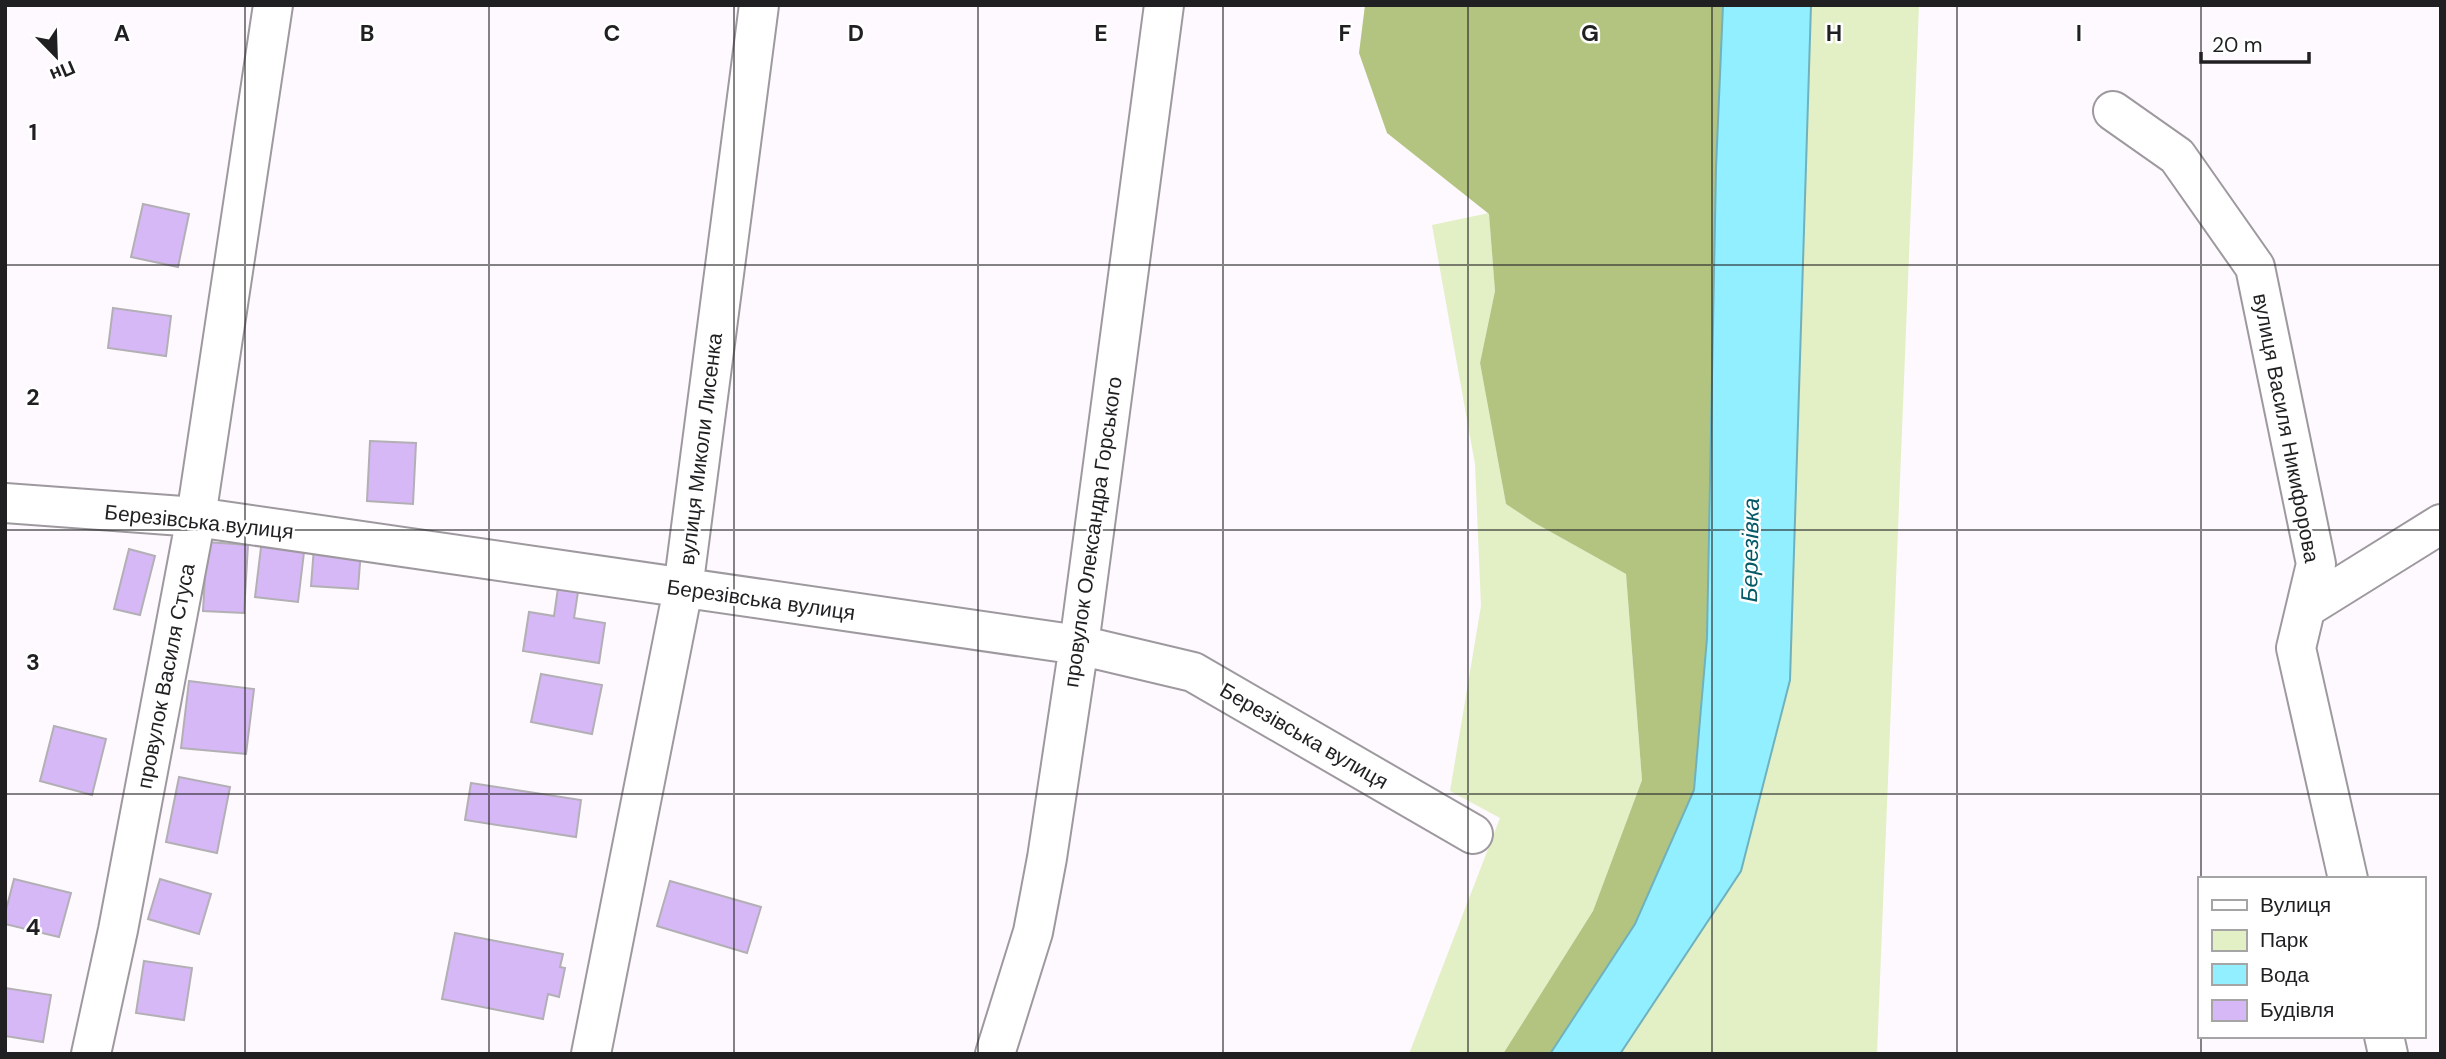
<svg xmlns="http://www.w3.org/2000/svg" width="2446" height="1059" viewBox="0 0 2446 1059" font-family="'DM Sans',sans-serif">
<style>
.green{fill:#e3efc5}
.forest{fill:#b3c480}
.water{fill:#91efff;stroke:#6fb1bc;stroke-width:2}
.building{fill:#d7b8f6;stroke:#b2afb5;stroke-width:2}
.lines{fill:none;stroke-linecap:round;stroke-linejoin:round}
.minor-casing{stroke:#9e999e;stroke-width:42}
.minor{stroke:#fff;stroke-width:38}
.grid{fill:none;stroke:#201f21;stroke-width:2;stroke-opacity:0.55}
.labels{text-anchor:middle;stroke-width:5;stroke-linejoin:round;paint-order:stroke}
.street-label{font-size:21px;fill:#201f21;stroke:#fff}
.water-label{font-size:23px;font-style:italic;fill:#035965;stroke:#fff}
.grid-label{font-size:23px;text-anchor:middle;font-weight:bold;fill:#201f21;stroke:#fff;stroke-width:5;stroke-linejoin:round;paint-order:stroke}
</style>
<rect width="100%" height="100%" fill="#fdf9fe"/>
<path class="green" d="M 1811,5 L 1919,5 L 1877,1054 L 1620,1054 L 1741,871 L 1790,680 Z
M 1489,213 L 1495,291 L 1480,363 L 1506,504 L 1533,522 L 1626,574 L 1642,780 L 1593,911 L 1503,1054 L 1409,1054 L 1500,818 L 1450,791 L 1481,606 L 1475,464 L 1432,225 Z"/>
<path class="forest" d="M 1365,5 L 1723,5 L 1716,168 L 1707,638 L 1694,790 L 1635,924 L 1550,1054 L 1503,1054 L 1593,911 L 1642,780 L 1626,574 L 1533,522 L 1506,504 L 1480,363 L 1495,291 L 1489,214 L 1387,133 L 1359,53 Z"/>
<path class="water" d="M 1723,5 L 1811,5 L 1790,680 L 1741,871 L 1620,1054 L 1550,1054 L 1635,924 L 1694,790 L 1707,638 L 1716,168 Z"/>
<path class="building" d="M 143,204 L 189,214 L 178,267 L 131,257 Z
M 113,308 L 171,316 L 166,356 L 108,348 Z
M 370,441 L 416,443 L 413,504 L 367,501 Z
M 262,539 L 305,544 L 298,602 L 255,597 Z
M 207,542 L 248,545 L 244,613 L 203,611 Z
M 314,547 L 361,550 L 358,589 L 311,586 Z
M 129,549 L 155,556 L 140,615 L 114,609 Z
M 558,588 L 578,592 L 574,618 L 605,623 L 599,663 L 523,651 L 529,612 L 554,616 Z
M 541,674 L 602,685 L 592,734 L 531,722 Z
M 189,681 L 254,689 L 246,754 L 181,748 Z
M 54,726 L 106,739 L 92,795 L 40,781 Z
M 179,777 L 230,787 L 217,853 L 166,842 Z
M 471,783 L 581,800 L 576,837 L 465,820 Z
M 14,879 L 71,893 L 59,937 L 5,924 L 5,914 Z
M 160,879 L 211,894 L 199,934 L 148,919 Z
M 670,881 L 761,907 L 747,953 L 657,926 Z
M 455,933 L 563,954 L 560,967 L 565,968 L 559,997 L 548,994 L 543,1019 L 442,999 Z
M 144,961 L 192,968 L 184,1020 L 136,1013 Z
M 5,988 L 51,995 L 43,1042 L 5,1036 Z"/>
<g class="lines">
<defs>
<path id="minor" d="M 2113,111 L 2177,156 L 2255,267 L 2316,564 L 2296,648 L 2348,879
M 5,503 L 196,517 L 1079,645 L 1193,672 L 1473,834
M 2306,608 L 2441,524
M 2384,1036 L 2388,1054
M 91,1054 L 118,930 L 196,517 L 273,5
M 591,1054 L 683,589 L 759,5
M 995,1054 L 1033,932 L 1047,858 L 1079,645 L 1164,5"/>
</defs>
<use href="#minor" class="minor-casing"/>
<use href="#minor" class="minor"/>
</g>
<path class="grid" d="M 245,5 L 245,1054M 489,5 L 489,1054M 734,5 L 734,1054M 978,5 L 978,1054M 1223,5 L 1223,1054M 1468,5 L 1468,1054M 1712,5 L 1712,1054M 1957,5 L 1957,1054M 2201,5 L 2201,879M 5,265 L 2441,265M 5,530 L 2441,530M 5,794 L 2441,794M 2201,1036 L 2201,1054"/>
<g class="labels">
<g class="street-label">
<text transform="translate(2286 428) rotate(79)" y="7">вулиця Василя Никифорова</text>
<text transform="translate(701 449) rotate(-83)" y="7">вулиця Миколи Лисенка</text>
<text transform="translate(199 522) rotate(6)" y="7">Березівська вулиця</text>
<text transform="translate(1093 532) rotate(-82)" y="7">провулок Олександра Горського</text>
<text transform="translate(761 600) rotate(8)" y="7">Березівська вулиця</text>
<text transform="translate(166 676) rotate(-79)" y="7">провулок Василя Стуса</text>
<text transform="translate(1304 736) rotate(30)" y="7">Березівська вулиця</text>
</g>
<g class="water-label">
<text transform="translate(1750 550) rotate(-89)" y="8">Березівка</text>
</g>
</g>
<g class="grid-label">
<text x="122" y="41">A</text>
<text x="367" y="41">B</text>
<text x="612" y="41">C</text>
<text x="856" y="41">D</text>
<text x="1101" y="41">E</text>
<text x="1345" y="41">F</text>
<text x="1590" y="41">G</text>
<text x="1834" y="41">H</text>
<text x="2079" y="41">I</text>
<text x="33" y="140">1</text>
<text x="33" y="405">2</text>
<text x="33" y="670">3</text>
<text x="33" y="935">4</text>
</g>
<rect width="2446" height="1059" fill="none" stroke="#201f21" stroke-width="14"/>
<rect x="2198" y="877" width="228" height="161" fill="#ffffff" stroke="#a6a5a6" stroke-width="2"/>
<rect x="2212" y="900" width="35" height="10" fill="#ffffff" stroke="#a6a5a6" stroke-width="2"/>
<text x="2260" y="912" font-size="21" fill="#201f21">Вулиця</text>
<rect x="2212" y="930" width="35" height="21" fill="#e3efc5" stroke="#a6a5a6" stroke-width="2"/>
<text x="2260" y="947" font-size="21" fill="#201f21">Парк</text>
<rect x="2212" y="964" width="35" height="21" fill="#91efff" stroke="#a6a5a6" stroke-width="2"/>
<text x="2260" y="982" font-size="21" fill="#201f21">Вода</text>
<rect x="2212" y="1000" width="35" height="21" fill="#d7b8f6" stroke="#a6a5a6" stroke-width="2"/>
<text x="2260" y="1017" font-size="21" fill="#201f21">Будівля</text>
<g transform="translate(56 56) rotate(157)" stroke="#ffffff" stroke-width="5" paint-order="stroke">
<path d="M0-5L12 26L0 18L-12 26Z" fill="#201f21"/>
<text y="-10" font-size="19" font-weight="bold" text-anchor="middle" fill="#201f21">Пн</text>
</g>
<path d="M2201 52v10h108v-10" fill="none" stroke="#201f21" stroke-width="3.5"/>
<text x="2212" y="52" font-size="21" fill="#201f21" stroke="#ffffff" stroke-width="5" paint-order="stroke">20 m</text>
</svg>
